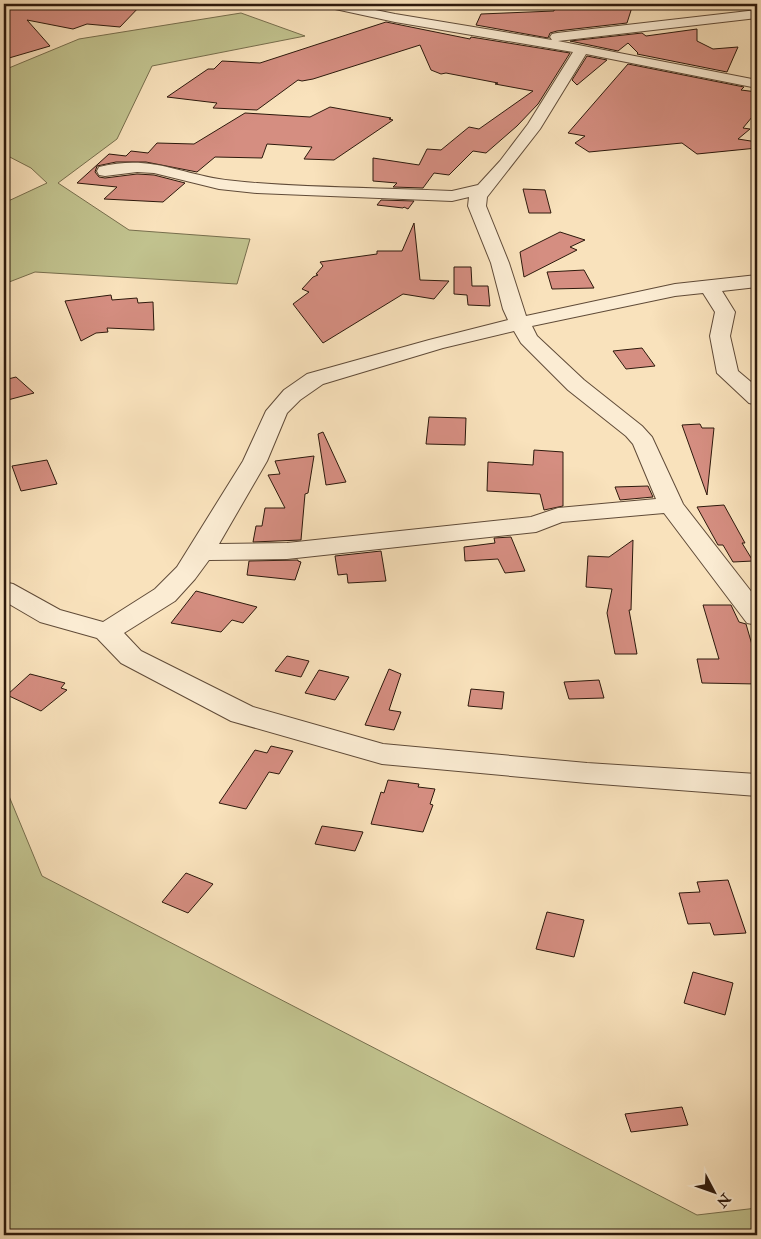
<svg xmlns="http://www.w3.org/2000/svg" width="761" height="1239" viewBox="0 0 761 1239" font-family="'IM FELL Double Pica',serif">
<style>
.green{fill:#c1c28e;stroke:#776e4d}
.building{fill:#d58e81;stroke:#2d190c}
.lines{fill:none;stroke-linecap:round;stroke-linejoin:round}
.street-casing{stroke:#604b38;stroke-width:2}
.street{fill:#fbecd3;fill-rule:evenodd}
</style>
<rect width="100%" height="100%" fill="#f9e2bc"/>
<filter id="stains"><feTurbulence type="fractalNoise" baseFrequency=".004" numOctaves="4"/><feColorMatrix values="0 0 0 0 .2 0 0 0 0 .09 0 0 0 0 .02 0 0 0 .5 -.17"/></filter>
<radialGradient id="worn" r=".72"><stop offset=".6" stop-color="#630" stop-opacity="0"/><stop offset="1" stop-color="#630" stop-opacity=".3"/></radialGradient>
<path class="green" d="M 241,13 L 305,36 L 152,66 L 117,139 L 58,183 L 129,230 L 250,239 L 237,284 L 35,272 L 4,284 L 4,203 L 47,183 L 31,168 L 4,154 L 4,70 L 79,39 Z
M 4,784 L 42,876 L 697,1215 L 757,1208 L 757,1235 L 4,1235 Z"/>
<path class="building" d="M 4,4 L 142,4 L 120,27 L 87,24 L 73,29 L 27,20 L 50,46 L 9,58 L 4,26 Z
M 555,4 L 633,4 L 627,23 L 557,31 L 550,33 L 548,38 L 476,25 L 481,14 L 554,11 Z
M 386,22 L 470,39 L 471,37 L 570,53 L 538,104 L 517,126 L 486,153 L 473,151 L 449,175 L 434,173 L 423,188 L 393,187 L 397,183 L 373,181 L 373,158 L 419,165 L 427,149 L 441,150 L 469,127 L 479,129 L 533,91 L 495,84 L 498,83 L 446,73 L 441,74 L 431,70 L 420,45 L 313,79 L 302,81 L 298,80 L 257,110 L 213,108 L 217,103 L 167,97 L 208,69 L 214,69 L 222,61 L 260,63 Z
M 697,29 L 697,41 L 713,49 L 738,47 L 727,72 L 637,54 L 638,53 L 628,43 L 618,51 L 570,41 L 642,33 L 646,36 Z
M 587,56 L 607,60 L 577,85 L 572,80 Z
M 628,64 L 744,87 L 741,90 L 757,92 L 757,111 L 743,128 L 750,129 L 738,139 L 757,142 L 757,148 L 697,154 L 682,143 L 589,152 L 575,143 L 585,136 L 568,133 Z
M 330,107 L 391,118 L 389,119 L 393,120 L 334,160 L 304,159 L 312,147 L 267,144 L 262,158 L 215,157 L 197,172 L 146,162 L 116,162 L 97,166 L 95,172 L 99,177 L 105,178 L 137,174 L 154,175 L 185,183 L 163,202 L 104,199 L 117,187 L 77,183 L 109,154 L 126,156 L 131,151 L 148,153 L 157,143 L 194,144 L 245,113 L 310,117 Z
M 523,189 L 545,190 L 551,213 L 529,213 Z
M 381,200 L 414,201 L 408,209 L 404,207 L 403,208 L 377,205 Z
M 414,223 L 420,280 L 449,281 L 434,299 L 403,294 L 323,343 L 293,304 L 309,292 L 302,289 L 313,277 L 318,275 L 316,274 L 323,266 L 320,262 L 377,254 L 377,251 L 402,251 Z
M 560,232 L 585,240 L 570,247 L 577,250 L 524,277 L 520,252 Z
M 454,267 L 471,267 L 472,286 L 488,286 L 490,306 L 468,305 L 467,295 L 454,294 Z
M 584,270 L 594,288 L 552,289 L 547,272 Z
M 111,295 L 112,300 L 137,298 L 138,303 L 153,302 L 154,330 L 107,328 L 108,332 L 96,333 L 81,341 L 65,301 Z
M 642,348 L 655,366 L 626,369 L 613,351 Z
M 16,377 L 34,393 L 4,401 L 4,380 Z
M 429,417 L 466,418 L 465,445 L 426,444 Z
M 700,424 L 702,428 L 714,428 L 707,495 L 682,425 Z
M 323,432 L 346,482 L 326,485 L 318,434 Z
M 534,450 L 563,452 L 563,506 L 544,510 L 540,494 L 487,491 L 488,462 L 533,465 Z
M 314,456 L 308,493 L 305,494 L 301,540 L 253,542 L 256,526 L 262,526 L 265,508 L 285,508 L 268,475 L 280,474 L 275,461 Z
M 47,460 L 57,484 L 21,491 L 12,466 Z
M 648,486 L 653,497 L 620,500 L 615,487 Z
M 724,505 L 745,543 L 742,543 L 753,561 L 733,562 L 723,545 L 718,545 L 697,507 Z
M 511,537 L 525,571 L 505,573 L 498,559 L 465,561 L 464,547 L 495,543 L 494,538 Z
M 633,540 L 631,610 L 629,610 L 637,654 L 615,654 L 607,613 L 612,589 L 586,587 L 588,556 L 609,557 Z
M 381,551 L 386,581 L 348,583 L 347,574 L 338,575 L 335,556 Z
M 298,560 L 298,561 L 301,562 L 295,580 L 247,575 L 249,561 Z
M 196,591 L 257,607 L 243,623 L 232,620 L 221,632 L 171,623 Z
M 703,605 L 731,605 L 739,622 L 746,624 L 757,662 L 757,684 L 702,683 L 697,659 L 719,659 Z
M 287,656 L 309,661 L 301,677 L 275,671 Z
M 389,669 L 401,674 L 389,710 L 401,712 L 394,730 L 365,725 Z
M 319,670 L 349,677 L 335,700 L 305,693 Z
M 30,674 L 65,683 L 61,688 L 67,690 L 41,711 L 7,695 Z
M 599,680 L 604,698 L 569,699 L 564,682 Z
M 471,689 L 504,692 L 502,709 L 468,706 Z
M 271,746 L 293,751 L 279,774 L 269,772 L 246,809 L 219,803 L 255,750 L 267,753 Z
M 388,780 L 419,784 L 418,787 L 435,789 L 430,804 L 433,805 L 423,832 L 371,824 L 381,792 L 384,793 Z
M 322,826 L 363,832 L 355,851 L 315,844 Z
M 186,873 L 213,884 L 188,913 L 162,902 Z
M 728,880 L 746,933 L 714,935 L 710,923 L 688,924 L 679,893 L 700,892 L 697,882 Z
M 547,912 L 584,920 L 574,957 L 536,949 Z
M 693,972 L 733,983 L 725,1015 L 684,1003 Z
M 682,1107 L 688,1125 L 631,1132 L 625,1114 Z"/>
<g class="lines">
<defs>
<path id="street" d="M 324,4 L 346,4 L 395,14 L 552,40 L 550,37 L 552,34 L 557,33 L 757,10 L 757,18 L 558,41 L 757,80 L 757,88 L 586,54 L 540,129 L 487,197 L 486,206 L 509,263 L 526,316 L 675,284 L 757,275 L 757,287 L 722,291 L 735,312 L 730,336 L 738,371 L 757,387 L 757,405 L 749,403 L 717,373 L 710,336 L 715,312 L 703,293 L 675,296 L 532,326 L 537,336 L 584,380 L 642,426 L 652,437 L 683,504 L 757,599 L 757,625 L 747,623 L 664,513 L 562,522 L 536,532 L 287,559 L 209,560 L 195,579 L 175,601 L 124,633 L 141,651 L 253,707 L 383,744 L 587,763 L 757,774 L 757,796 L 587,783 L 382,764 L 231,721 L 121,663 L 97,638 L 40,622 L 4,601 L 4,582 L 13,584 L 60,610 L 103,622 L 155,589 L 177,567 L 243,461 L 266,411 L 284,390 L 307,374 L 429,340 L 508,320 L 503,309 L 491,263 L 468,206 L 469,197 L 452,201 L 257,193 L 219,189 L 154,173 L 137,172 L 105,176 L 99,175 L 97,171 L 99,167 C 148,155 173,171 219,179 C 231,181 245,182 257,183 C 322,188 387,188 452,191 L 478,185 L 500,161 L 528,124 L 573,52 L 395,22 L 326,7 ZM 514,331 L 521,343 L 568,390 L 626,436 L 633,444 L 656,499 L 558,508 L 531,517 L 287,543 L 219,544 L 267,461 L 287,413 L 300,400 L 323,384 L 443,348 Z"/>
</defs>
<use href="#street" class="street-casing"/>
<use href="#street" class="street"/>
</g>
<rect width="761" height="1239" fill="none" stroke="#f9e2bc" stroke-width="20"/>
<rect x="5" y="5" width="751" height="1229" fill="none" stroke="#2d190c" stroke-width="2.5"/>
<rect x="10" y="10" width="741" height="1219" fill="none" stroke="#2d190c"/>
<g transform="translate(714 1192) rotate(131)" stroke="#fbecd3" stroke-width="4" paint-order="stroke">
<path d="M0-4L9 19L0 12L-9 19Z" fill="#2d190c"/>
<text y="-8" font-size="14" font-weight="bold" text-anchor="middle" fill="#2d190c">N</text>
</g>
<rect width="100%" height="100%" filter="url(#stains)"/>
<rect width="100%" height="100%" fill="url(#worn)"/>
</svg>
